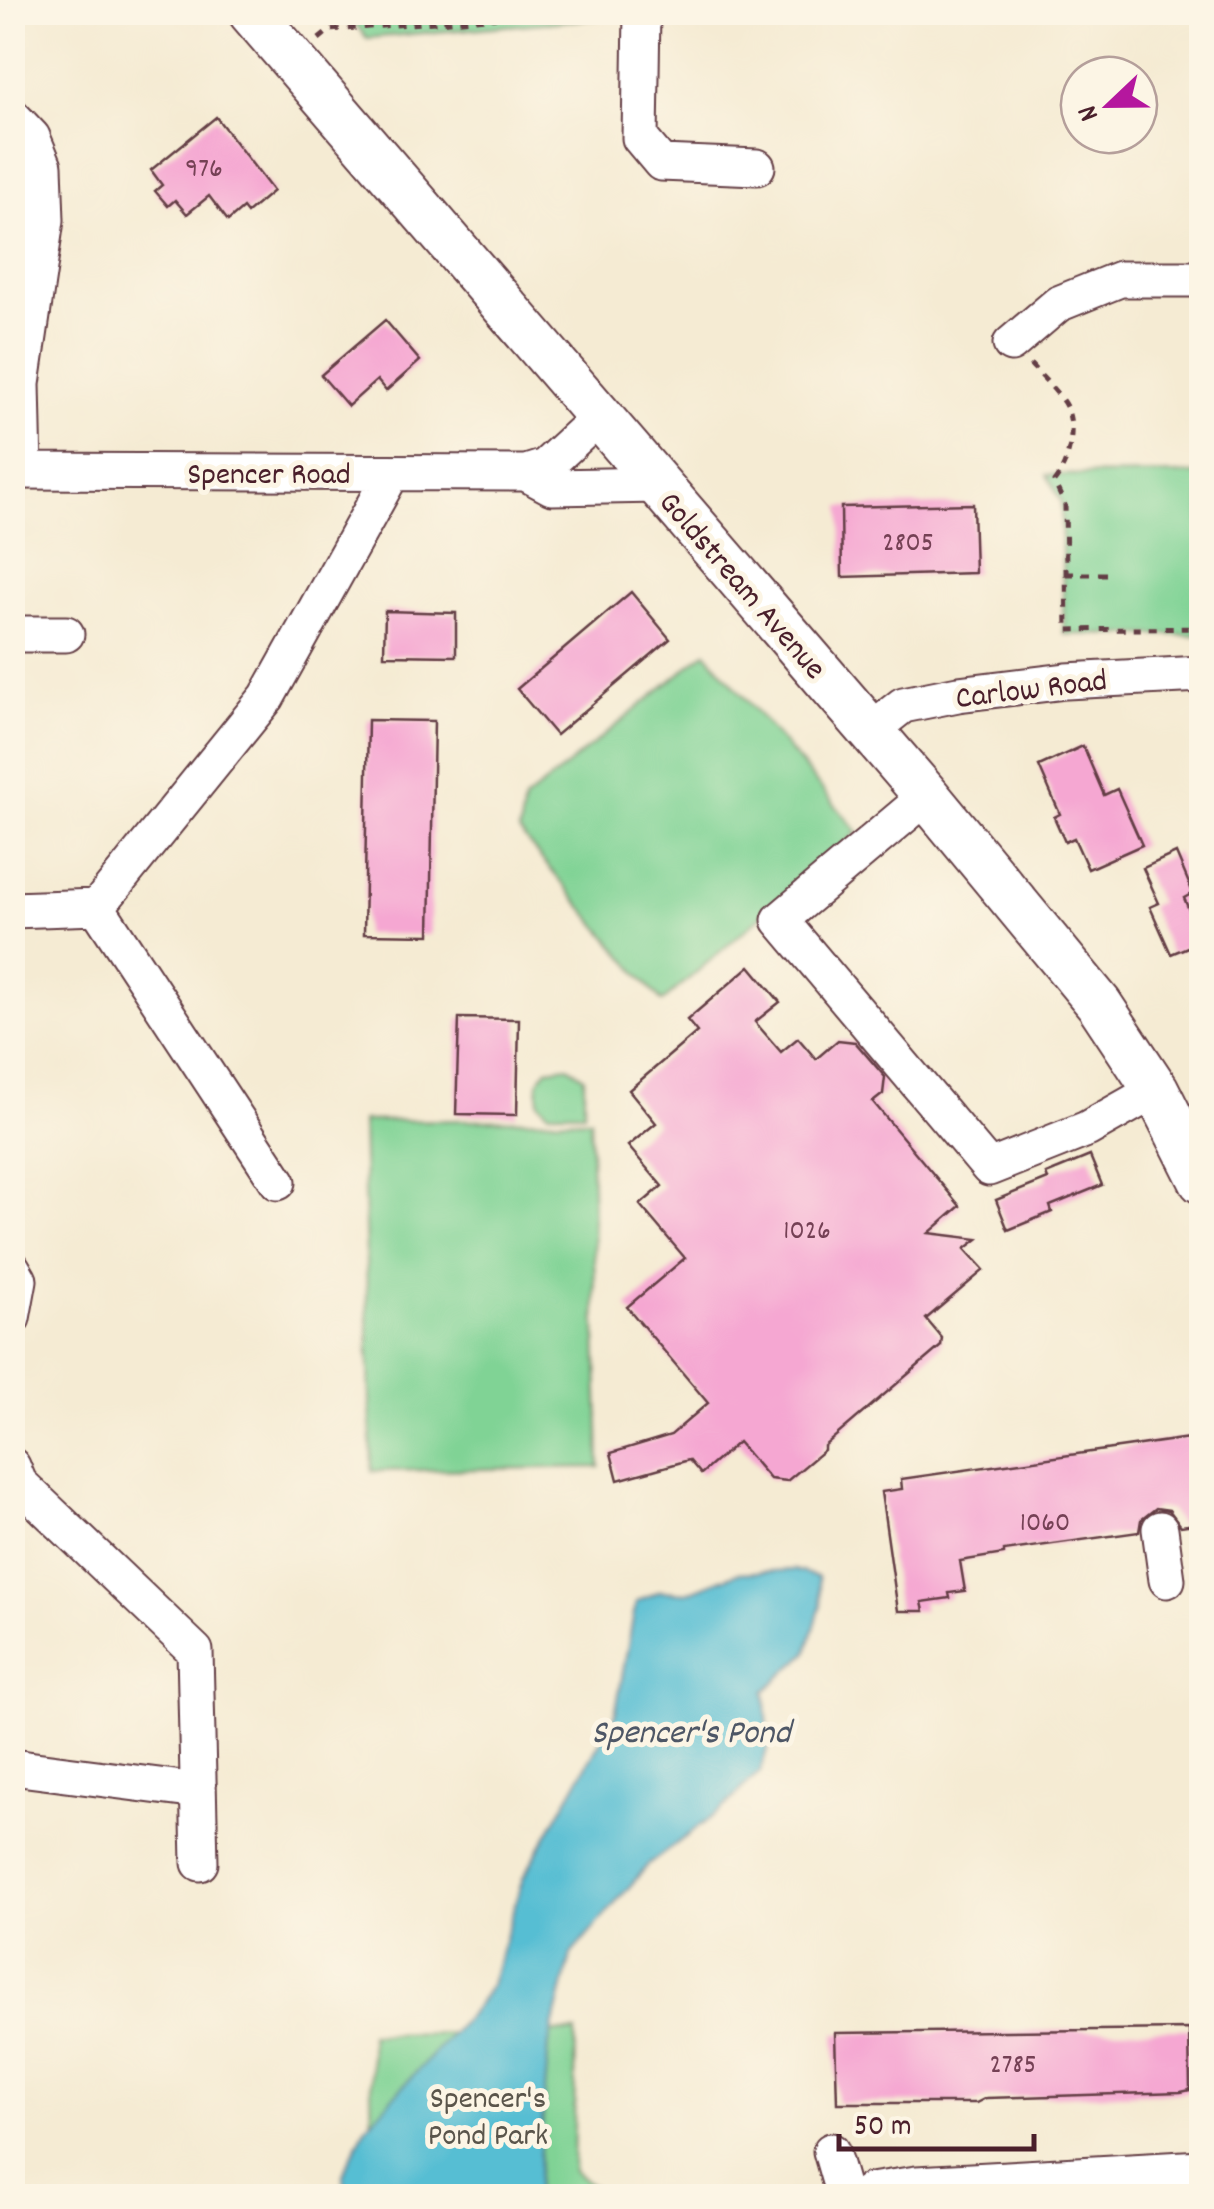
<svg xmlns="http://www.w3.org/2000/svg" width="1214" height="2209" viewBox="0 0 1214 2209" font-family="Dekko,sans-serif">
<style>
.green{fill:#80d395;stroke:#657960;stroke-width:2.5}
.water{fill:#56bed3;stroke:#506e7f;stroke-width:2.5}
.building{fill:#f5a7d2}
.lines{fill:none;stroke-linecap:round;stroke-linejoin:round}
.minor-casing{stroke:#643e44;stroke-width:39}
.major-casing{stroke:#643e44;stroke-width:49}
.path{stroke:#643e44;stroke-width:5;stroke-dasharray:8 8;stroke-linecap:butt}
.minor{stroke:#fff;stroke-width:35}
.major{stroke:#fff;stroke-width:45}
.labels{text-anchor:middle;stroke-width:10;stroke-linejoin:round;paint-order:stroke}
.number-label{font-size:28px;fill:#754155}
.street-label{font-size:32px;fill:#4a1f2b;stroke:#fcf5e5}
.park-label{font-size:32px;fill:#5a554b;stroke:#fcf5e5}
.water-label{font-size:35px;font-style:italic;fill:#4e5766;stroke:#fcf5e5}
</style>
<rect width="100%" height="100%" fill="#fcf5e5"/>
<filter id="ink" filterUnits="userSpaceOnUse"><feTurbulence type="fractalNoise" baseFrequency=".01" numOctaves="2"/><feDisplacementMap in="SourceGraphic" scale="20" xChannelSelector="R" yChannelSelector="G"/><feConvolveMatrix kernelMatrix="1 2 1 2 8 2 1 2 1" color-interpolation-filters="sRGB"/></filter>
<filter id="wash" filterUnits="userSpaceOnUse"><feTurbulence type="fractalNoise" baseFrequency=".0048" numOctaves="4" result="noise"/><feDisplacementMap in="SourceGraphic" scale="40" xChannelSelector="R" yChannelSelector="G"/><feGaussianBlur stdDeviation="2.25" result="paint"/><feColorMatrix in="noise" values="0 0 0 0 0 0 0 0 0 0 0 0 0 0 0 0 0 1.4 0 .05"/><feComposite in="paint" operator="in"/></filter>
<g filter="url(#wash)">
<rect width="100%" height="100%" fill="#f5ebd3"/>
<path class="green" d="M 460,12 L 599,12 L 599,18 L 367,38 L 353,22 Z
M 1201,474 L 1201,635 L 1064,634 L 1061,501 L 1047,475 Z
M 706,652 L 858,832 L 662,1002 L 519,832 L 524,801 Z
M 568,1066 L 584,1077 L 584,1112 L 548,1112 L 539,1102 L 538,1082 L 547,1069 Z
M 590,1119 L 600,1467 L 372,1471 L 362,1121 Z
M 576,2032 L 573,2171 L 606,2196 L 373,2196 L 370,2034 Z"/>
<path class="water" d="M 794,1570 L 818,1577 L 821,1605 L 807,1653 L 765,1691 L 769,1743 L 760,1772 L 721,1810 L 648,1865 L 571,1955 L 549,2044 L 536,2196 L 348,2196 L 343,2175 L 365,2128 L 475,2008 L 491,1984 L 523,1878 L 615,1715 L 636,1602 L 660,1591 L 686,1593 L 737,1573 Z"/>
<g id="blocks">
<path class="building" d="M 216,117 L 273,191 L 247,213 L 243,208 L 228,221 L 209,196 L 187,214 L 175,200 L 168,206 L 155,191 L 162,185 L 151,170 Z
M 385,320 L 420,361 L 386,391 L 377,380 L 348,406 L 321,375 Z
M 973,504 L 975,573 L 842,577 L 841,507 Z
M 631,592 L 670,639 L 556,735 L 517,689 Z
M 385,611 L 456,613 L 456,656 L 384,655 Z
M 368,720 L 434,721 L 430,935 L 364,934 Z
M 1083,746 L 1104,795 L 1117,789 L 1142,845 L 1088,869 L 1074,838 L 1065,842 L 1054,817 L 1060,814 L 1039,766 Z
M 1176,853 L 1193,893 L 1184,898 L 1202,941 L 1171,954 L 1150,907 L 1159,903 L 1143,868 Z
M 750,966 L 780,1002 L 755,1022 L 781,1052 L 798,1038 L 816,1059 L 838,1040 L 855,1042 L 885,1077 L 883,1094 L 873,1102 L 960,1206 L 929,1233 L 978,1239 L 965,1249 L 984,1270 L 926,1319 L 942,1338 L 941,1346 L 824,1446 L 824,1450 L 787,1481 L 770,1479 L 738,1442 L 701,1474 L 689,1460 L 618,1480 L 611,1453 L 671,1435 L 708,1403 L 627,1307 L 685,1258 L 640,1205 L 662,1186 L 628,1146 L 656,1123 L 629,1090 L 697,1032 L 687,1020 Z
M 459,1018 L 519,1019 L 517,1115 L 456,1114 Z
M 1090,1156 L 1102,1185 L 1050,1206 L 1052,1212 L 1008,1230 L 996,1200 L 1048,1179 L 1046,1174 Z
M 1189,1438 L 1190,1445 L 1202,1444 L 1202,1523 L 1181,1526 L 1169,1510 L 1156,1508 L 1141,1520 L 1139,1532 L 1004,1551 L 1004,1554 L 960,1561 L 965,1591 L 949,1593 L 950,1598 L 922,1602 L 924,1611 L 898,1611 L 881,1492 L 902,1489 L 901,1479 Z
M 1189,2029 L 1190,2090 L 1181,2092 L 986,2098 L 976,2103 L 837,2103 L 835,2033 Z"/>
</g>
</g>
<g filter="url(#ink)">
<use href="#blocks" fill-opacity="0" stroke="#643e44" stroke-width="2.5"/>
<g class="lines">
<defs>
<path id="minor" d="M 642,12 L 640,138 L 661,163 L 757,167
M 12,116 L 32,137 L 44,166 L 46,220 L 22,384 L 24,471
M 1011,344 L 1058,304 L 1120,279 L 1202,279
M 12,471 L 526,473 L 545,467 L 600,416
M 526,473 L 552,487 L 659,485
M 12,634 L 66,634
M 870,731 L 903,705 L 958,694 L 1066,681 L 1202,674
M 927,796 L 780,920 L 989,1168 L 1087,1129 L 1156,1090
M 97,907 L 278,1182
M 12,910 L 97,907 L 267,697 L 392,473
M 12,1268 L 19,1280 L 12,1318
M 12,1466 L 19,1483 L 195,1651 L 200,1863
M 1160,1529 L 1167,1580
M 12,1767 L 198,1791
M 831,2151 L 844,2196"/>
<path id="major" d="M 251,12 L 927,796 L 1099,1004 L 1156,1090 L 1202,1181
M 872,2196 L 917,2189 L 1202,2173"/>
</defs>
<use href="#minor" class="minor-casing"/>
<use href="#major" class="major-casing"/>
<path class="path" d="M 319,39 L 330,30 L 567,12
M 1030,364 C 1041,376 1053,387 1062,400 C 1079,422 1070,462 1054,482 L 1065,505 L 1067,630 L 1202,628
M 1066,574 L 1107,574"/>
<use href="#minor" class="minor"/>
<use href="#major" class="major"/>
</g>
</g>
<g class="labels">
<g class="number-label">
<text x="204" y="176">976</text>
<text x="908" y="550">2805</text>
<text x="807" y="1238">1026</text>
<text x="1045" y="1530">1060</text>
<text x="1013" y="2072">2785</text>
</g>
<g class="street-label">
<text x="269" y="483">Spencer Road</text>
<text transform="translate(744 584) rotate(49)" y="11">Goldstream Avenue</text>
<text transform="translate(1031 687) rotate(-7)" y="11">Carlow Road</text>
</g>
<g class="park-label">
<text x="488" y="2107">Spencer's<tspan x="488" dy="37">Pond Park</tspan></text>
</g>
<g class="water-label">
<text x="691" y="1742">Spencer's Pond</text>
</g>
</g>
<rect width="1214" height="2209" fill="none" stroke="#fcf5e5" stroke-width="50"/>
<g transform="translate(1109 105) rotate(248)"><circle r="48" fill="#fcf5e5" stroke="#b59f9b" stroke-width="2.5"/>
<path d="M0-8L18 38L0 25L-18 38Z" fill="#b5179e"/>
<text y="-15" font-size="28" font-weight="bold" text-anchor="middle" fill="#4a1f2b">N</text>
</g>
<path d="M839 2134v15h195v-15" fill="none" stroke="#4a1f2b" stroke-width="5"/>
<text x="854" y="2134" font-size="30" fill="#4a1f2b" stroke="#fcf5e5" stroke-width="8" paint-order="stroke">50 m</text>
</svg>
